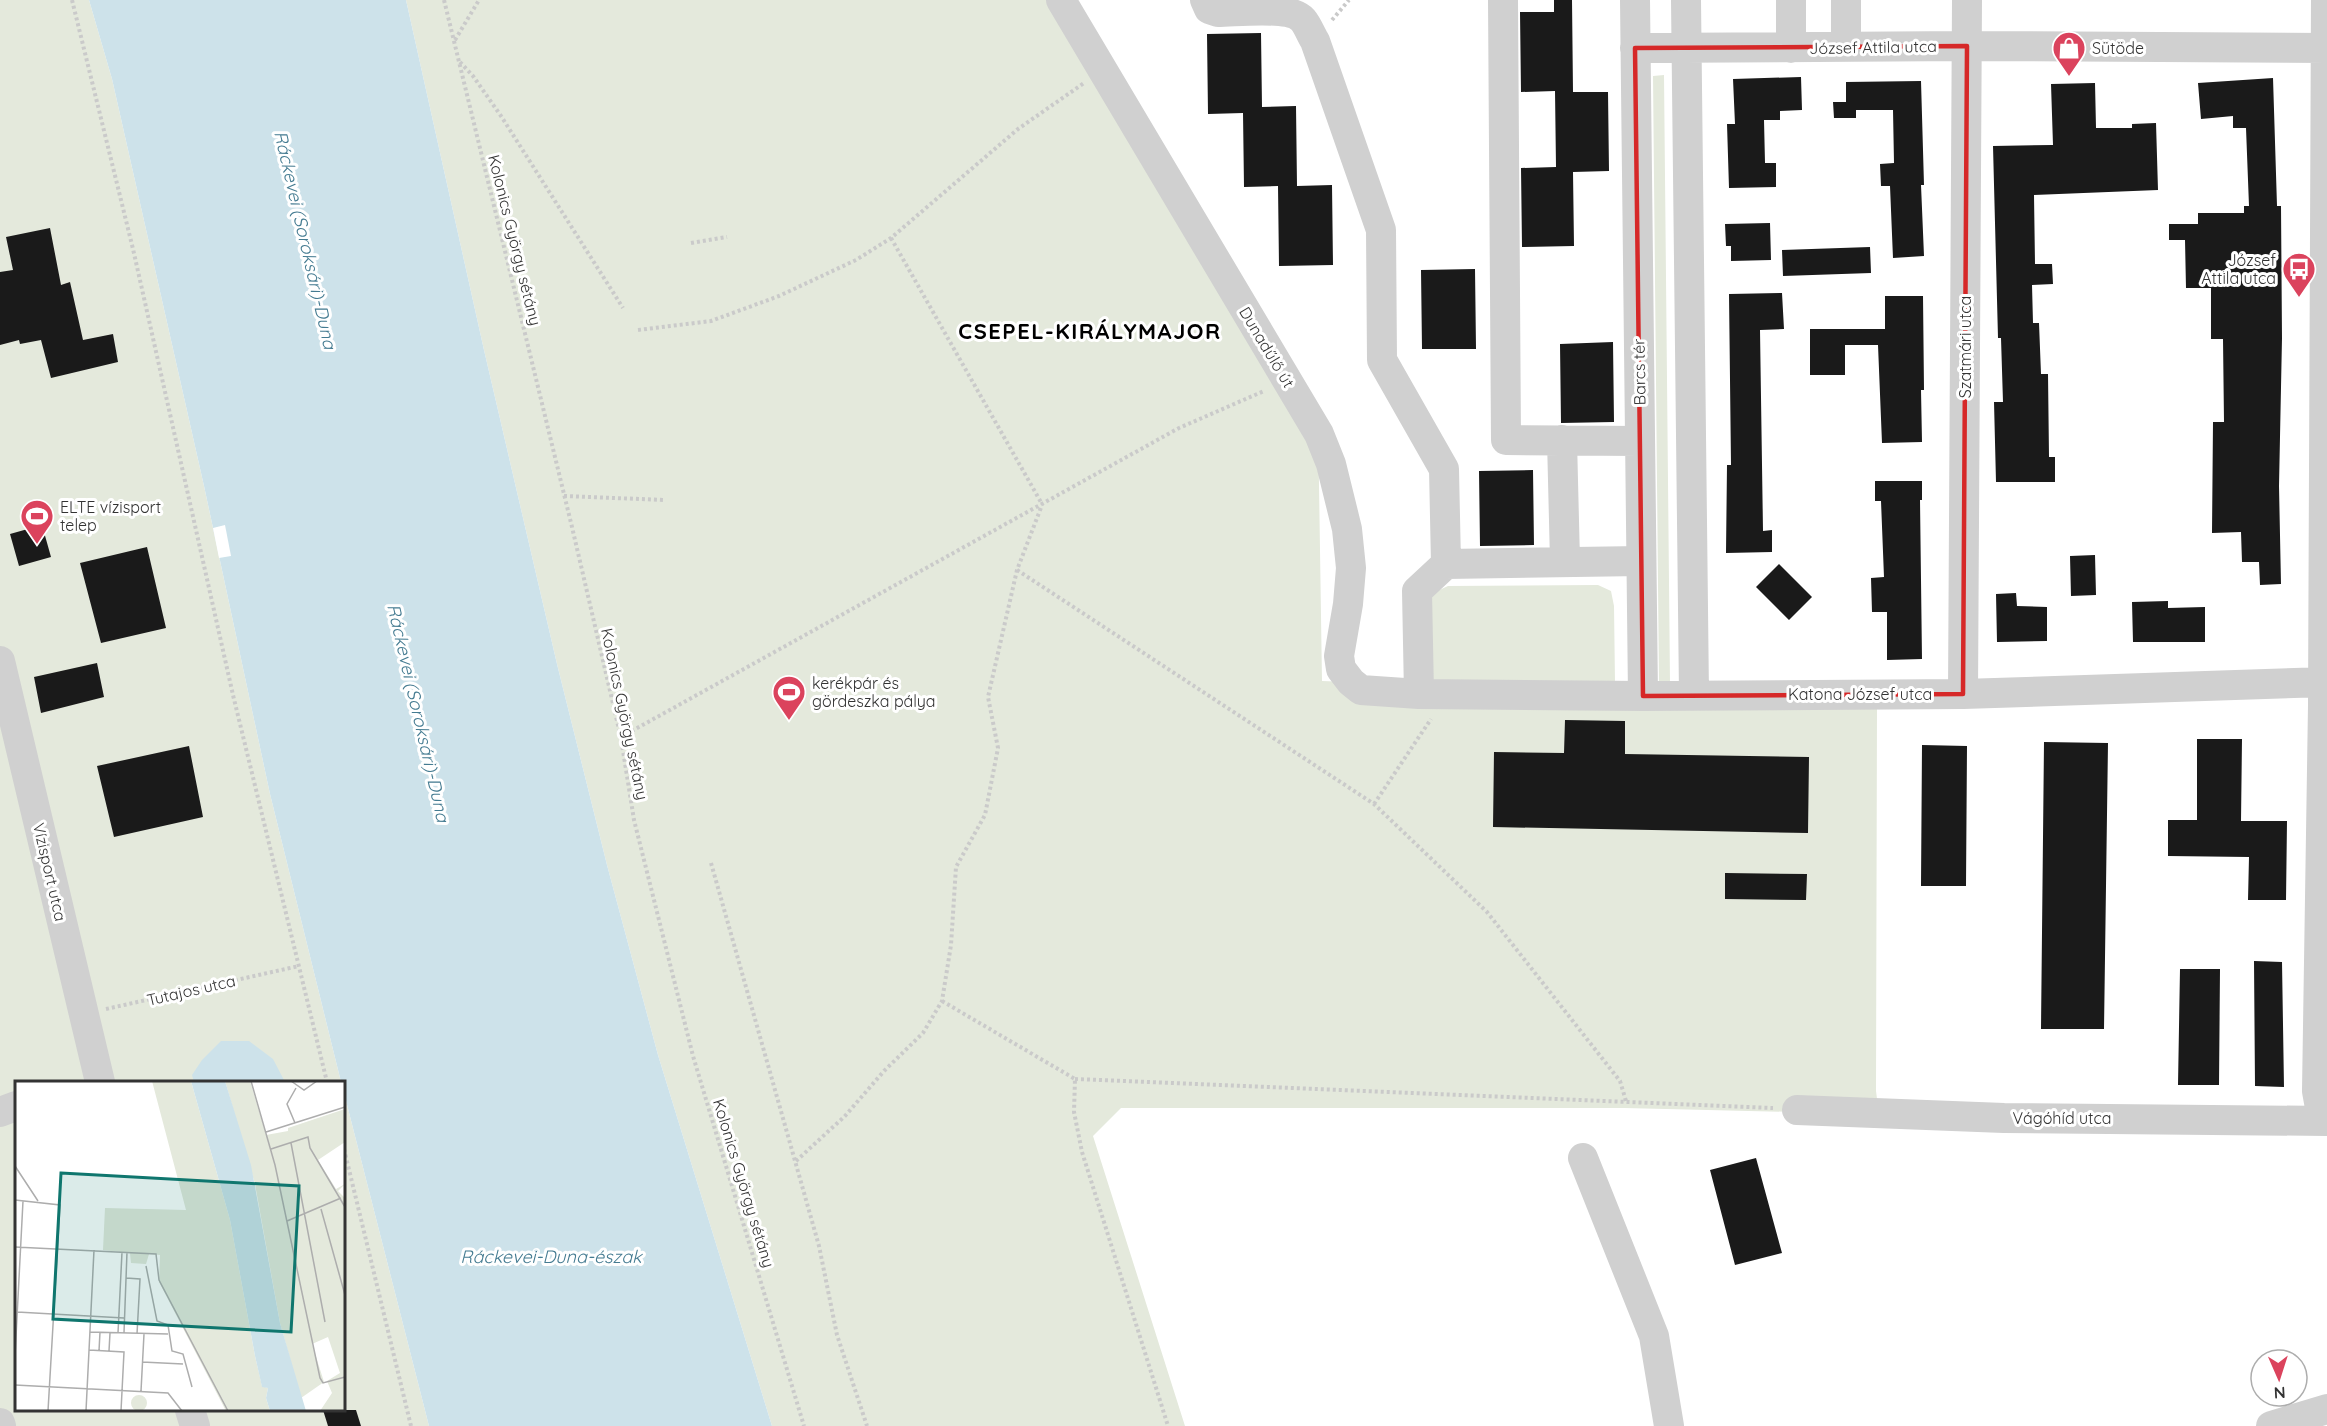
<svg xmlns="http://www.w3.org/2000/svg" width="2327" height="1426" viewBox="0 0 2327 1426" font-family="Quicksand,sans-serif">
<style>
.green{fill:#e4e9dc}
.water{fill:#cde2ea}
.pier{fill:#fff}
.building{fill:#1a1a1a}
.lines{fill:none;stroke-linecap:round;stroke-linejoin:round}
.path{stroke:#cacaca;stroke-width:4;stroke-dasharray:3 3;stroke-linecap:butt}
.minor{stroke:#d0d0d0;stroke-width:30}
.marked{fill:none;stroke:#d62828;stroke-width:4.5;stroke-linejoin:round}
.labels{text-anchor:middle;stroke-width:6;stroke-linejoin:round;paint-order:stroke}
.street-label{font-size:16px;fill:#333;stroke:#fff}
.poi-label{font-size:16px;fill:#333;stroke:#fff;text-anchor:start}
.water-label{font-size:18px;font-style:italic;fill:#447b91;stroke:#fff}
.district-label{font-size:22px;font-weight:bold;letter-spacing:1.5px;fill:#000;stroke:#fff}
.inset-road{fill:none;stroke:#adadad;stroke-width:1.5}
.view{fill:#0f766e;fill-opacity:0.15;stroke:#0f766e;stroke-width:3}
.inset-edge{fill:none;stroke:#333;stroke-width:3}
</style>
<rect width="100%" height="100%" fill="#fff"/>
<path class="green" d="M 0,0 L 89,0 L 112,79 L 204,486 L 270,794 L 341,1082 L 16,1082 L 16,1410 L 344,1410 L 344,1093 L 429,1426 L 0,1426 Z
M 406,0 L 1070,0 L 1318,418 L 1322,681 L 1428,685 L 1427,607 L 1433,593 L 1448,586 L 1598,585 L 1611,591 L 1614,606 L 1615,683 L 1877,707 L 1876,1091 L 1879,1114 L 1624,1108 L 1121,1108 L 1093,1136 L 1185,1426 L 772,1426 L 658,1055 L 607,865 L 557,664 L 484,350 Z
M 1664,75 L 1670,683 L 1659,684 L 1653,76 Z"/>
<path class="water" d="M 89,0 L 406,0 L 484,350 L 557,664 L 607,865 L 658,1055 L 772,1426 L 429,1426 L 344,1093 L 344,1082 L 341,1082 L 270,794 L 204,486 L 112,79 Z
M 221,1041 L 249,1041 L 273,1059 L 285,1082 L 194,1082 L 192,1075 L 202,1060 Z"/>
<path class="pier" d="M 225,525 L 231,556 L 219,558 L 213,528 Z"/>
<path class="building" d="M 1554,0 L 1572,0 L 1573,92 L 1608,92 L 1609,171 L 1573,172 L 1574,246 L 1522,247 L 1521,168 L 1556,167 L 1555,91 L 1521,92 L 1520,12 L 1554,12 Z
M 1261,33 L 1262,107 L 1296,106 L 1297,186 L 1332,185 L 1333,265 L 1279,266 L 1278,186 L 1244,187 L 1243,113 L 1208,114 L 1207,34 Z
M 1801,77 L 1802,110 L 1780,111 L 1780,120 L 1764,120 L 1765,163 L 1776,163 L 1776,187 L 1729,188 L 1727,124 L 1735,124 L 1733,79 Z
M 2273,78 L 2277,206 L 2281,206 L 2282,338 L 2279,486 L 2281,584 L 2260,585 L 2259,562 L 2242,562 L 2241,532 L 2212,533 L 2213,422 L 2224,422 L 2223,339 L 2211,339 L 2211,288 L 2186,288 L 2185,240 L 2169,240 L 2169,224 L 2198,224 L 2198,213 L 2244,213 L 2244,206 L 2249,206 L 2246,128 L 2233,128 L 2233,116 L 2201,119 L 2198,83 Z
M 1921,81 L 1924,185 L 1921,185 L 1924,256 L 1893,258 L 1890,186 L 1881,186 L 1880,164 L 1894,163 L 1893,110 L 1856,110 L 1856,118 L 1834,118 L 1833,102 L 1846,102 L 1846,82 Z
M 2095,83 L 2096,128 L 2132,128 L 2132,124 L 2156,123 L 2158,190 L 2034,195 L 2035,264 L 2052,264 L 2053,284 L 2032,285 L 2033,323 L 2039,323 L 2041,374 L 2048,374 L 2049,457 L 2055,457 L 2055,482 L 1996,482 L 1994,402 L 2003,402 L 2001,338 L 1998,338 L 1993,146 L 2053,145 L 2051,84 Z
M 1770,223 L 1771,260 L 1731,261 L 1731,246 L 1726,246 L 1725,224 Z
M 50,228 L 61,285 L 70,282 L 83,340 L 113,334 L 118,362 L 51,378 L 41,340 L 20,344 L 19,340 L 0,345 L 0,272 L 13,270 L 6,237 Z
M 1870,247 L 1871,273 L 1783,276 L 1782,250 Z
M 1475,269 L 1476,349 L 1422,349 L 1421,270 Z
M 1782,293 L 1784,329 L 1760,330 L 1763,531 L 1772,530 L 1772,552 L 1726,553 L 1727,465 L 1731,465 L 1729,294 Z
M 1885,296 L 1923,296 L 1924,390 L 1921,390 L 1922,442 L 1882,443 L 1878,345 L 1845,345 L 1845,375 L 1810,375 L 1810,329 L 1885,329 Z
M 1613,342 L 1614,422 L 1561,423 L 1560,344 Z
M 1533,470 L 1534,545 L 1480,546 L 1479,471 Z
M 1875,481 L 1922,481 L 1922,500 L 1920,500 L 1922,659 L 1887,660 L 1887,612 L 1872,612 L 1871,578 L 1884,577 L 1881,501 L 1875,501 Z
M 42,525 L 51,557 L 19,566 L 10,534 Z
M 147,547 L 166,628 L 101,643 L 80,563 Z
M 2095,555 L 2096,595 L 2071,596 L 2070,556 Z
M 1779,564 L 1812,597 L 1789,620 L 1756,587 Z
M 2016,593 L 2017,606 L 2047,607 L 2047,641 L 1997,642 L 1996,594 Z
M 2168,601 L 2168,608 L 2205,607 L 2205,642 L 2133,642 L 2132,602 Z
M 97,663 L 104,697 L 41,713 L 34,677 Z
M 1565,720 L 1625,721 L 1625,754 L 1809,757 L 1808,833 L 1493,827 L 1494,752 L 1564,753 Z
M 2197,739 L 2242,739 L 2241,821 L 2287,821 L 2286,900 L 2248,900 L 2249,857 L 2168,856 L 2168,820 L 2197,820 Z
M 2044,742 L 2108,743 L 2104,1029 L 2041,1029 Z
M 1922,745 L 1967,746 L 1966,886 L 1921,886 Z
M 189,746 L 203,817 L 114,837 L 97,766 Z
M 1725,873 L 1807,874 L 1806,900 L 1725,899 Z
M 2254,961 L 2282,962 L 2284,1087 L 2255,1086 Z
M 2180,969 L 2220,969 L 2219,1085 L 2178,1085 Z
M 1756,1158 L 1782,1253 L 1735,1265 L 1710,1170 Z
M 323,1410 L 356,1410 L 361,1426 L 328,1426 Z"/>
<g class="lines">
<path class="path" d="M 72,0 L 133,249 L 233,695 L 327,1082
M 444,0 L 572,527 L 621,738 L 634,820 L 693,1056 L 804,1426
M 1332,20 L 1349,0
M 455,40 L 479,0
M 460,62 L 473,76 L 501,116 L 623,308
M 891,238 L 1042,504
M 691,243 L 727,237
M 638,330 L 711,321 L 779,296 L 856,260 L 891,238 L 1018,129 L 1084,83
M 564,496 L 665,500
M 1017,570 L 1374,804 L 1487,912 L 1620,1081 L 1626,1101
M 621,737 L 1179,428 L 1264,391
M 1374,804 L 1431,719
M 711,863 L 819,1246 L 837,1335 L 867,1426
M 942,1001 L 1075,1079 L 1074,1112 L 1082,1152 L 1168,1426
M 106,1009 L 299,966
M 1075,1079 L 1773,1108
M 344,1149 L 411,1426
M 796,1161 L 845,1116 L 884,1071 L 923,1033 L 942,1001 L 951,945 L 956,867 L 985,815 L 998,748 L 988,697 L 1017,570 L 1042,505"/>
<path class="minor" d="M 1061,0 L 1319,434 L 1331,464 L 1347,529 L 1351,568 L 1348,604 L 1339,656 L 1341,669 L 1351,682 L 1361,690 L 1419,694 L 1643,696 L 1963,694 L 2327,682
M 1205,0 L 1209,9 L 1218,12 C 1238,12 1290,5 1303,20 C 1308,26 1311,35 1315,41 L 1381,230 L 1382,360 L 1444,469 L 1446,564
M 1503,0 L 1506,440 L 1640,441
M 1635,0 L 1643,696
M 1686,0 L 1694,695
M 1791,0 L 1791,48
M 1846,0 L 1846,47
M 1635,48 L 1967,46 L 2327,48
M 1562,440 L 1565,561
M 0,661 L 100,1082
M 1419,694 L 1417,591 L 1446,564 L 1641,561
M 1963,694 L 1967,0
M 1797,1110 L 2004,1118 L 2327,1121
M 0,1112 L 16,1106
M 2322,1119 L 2317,1091 L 2323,705 L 2326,0
M 1583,1158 L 1654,1336 L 1669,1426
M 190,1410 L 195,1426
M 0,1423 L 1,1426
M 2271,1426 L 2327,1409"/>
</g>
<path class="marked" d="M 1967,46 L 1963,694 L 1643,696 L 1635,48 Z"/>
<defs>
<symbol id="shop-pin" viewBox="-11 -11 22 30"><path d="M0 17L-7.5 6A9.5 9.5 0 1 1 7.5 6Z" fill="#db435d" stroke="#fff"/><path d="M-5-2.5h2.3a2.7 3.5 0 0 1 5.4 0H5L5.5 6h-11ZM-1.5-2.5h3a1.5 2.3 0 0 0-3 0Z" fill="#fff"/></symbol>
<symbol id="bus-pin" viewBox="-11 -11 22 30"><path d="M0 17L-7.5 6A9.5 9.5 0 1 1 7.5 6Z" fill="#db435d" stroke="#fff"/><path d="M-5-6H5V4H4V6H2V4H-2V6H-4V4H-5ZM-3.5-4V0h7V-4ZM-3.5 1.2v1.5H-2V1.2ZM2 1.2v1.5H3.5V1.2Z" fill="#fff"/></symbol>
<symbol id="stadium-pin" viewBox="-11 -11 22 30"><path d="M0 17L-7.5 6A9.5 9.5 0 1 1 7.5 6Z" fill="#db435d" stroke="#fff"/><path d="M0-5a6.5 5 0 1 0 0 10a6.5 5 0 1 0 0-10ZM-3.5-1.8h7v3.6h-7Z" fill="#fff"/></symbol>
</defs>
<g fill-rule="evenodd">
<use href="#shop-pin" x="2050" y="29" width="38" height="52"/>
<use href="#bus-pin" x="2280" y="250" width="38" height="52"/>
<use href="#stadium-pin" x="18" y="497" width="38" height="52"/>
<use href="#stadium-pin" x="770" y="673" width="38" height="52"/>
</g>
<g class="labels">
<g class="street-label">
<text transform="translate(1873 47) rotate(-1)" y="6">József Attila utca</text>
<text transform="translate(515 240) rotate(76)" y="6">Kolonics György sétány</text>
<text transform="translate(1267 347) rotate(59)" y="6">Dunadűlő út</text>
<text transform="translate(1965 347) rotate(-90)" y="6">Szatmári utca</text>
<text transform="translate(1639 372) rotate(-91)" y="6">Barcs tér</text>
<text x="1860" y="700">Katona József utca</text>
<text transform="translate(625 714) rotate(78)" y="6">Kolonics György sétány</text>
<text transform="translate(50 872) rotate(77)" y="6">Vízisport utca</text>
<text transform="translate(191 990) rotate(-13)" y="6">Tutajos utca</text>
<text x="2062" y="1124">Vágóhíd utca</text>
<text transform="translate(744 1183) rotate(73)" y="6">Kolonics György sétány</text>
</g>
<g class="poi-label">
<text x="2092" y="54">Sütöde</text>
<text x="2276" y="266" text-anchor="end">József<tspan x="2276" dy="18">Attila utca</tspan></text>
<text x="60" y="513">ELTE vízisport<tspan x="60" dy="18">telep</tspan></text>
<text x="812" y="689">kerékpár és<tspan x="812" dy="18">gördeszka pálya</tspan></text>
</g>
<g class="water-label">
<text transform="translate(305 240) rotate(77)" y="6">Ráckevei (Soroksári)-Duna</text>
<text transform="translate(418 713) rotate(77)" y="6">Ráckevei (Soroksári)-Duna</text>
<text x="551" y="1263">Ráckevei-Duna-észak</text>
</g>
<g class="district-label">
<text x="1090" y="339">CSEPEL-KIRÁLYMAJOR</text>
</g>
</g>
<g transform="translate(15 1081)">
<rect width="330" height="330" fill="#fff"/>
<path d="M 137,0 L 176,0 L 215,139 L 240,275 L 247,305 L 253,307 L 251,317 L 255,330 L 211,330 L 144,201 L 145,174 L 134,173 L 131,183 L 116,182 L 115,172 L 88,169 L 90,127 L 171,129 ZM 210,0 L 235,0 L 251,54 L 273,50 L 273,47 L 330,28 L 330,61 L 303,79 L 321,108 L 330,103 L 323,110 L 330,117 L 330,330 L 305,330 L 317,312 L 312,300 L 325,292 L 313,256 L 297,263 L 309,301 L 286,317 L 265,242 L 240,103 ZM116 322a8 8 0 1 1 16 0a8 8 0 1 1-16 0Z" fill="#e4e9dc"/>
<path d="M 176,0 L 210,0 L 236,84 L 265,242 L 291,330 L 255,330 L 251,317 L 253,307 L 247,306 L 240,275 L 215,139 Z" fill="#cde2ea"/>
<path class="inset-road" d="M 236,0 L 260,84 L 305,297 L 308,302 L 330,296M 276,0 L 289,9 L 302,0M 280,42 L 272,23 L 281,7M 251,51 L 330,26M 276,62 L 310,241M 256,68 L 293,56 L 295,67 L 330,126M 0,85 L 23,120M 0,119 L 45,124 L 33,330M 306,128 L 330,214M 272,140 L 326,117M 0,166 L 141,173 L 144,199 L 213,330M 131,185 L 142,240 L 153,244 L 157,270 L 168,273 L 177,306M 111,197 L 125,198 L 122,253M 2,231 L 109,237M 75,251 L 153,253M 103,252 L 107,171M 109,252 L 112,171M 74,269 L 109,271 L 106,330M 84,270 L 85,251M 94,270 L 95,252M 0,275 L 8,120M 127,281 L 168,283M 0,304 L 153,312 L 167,330M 126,310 L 129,253M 71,330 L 79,169"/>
<path class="view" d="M 46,92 L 284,105 L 276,251 L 38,238 Z"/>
<rect width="330" height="330" class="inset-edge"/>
</g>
<g transform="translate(2279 1378) rotate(177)"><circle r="28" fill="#ffffff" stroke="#adadad" stroke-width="1.5"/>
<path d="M0-4.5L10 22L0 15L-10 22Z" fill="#db435d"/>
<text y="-9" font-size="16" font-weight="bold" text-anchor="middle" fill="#333333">N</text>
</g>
</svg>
